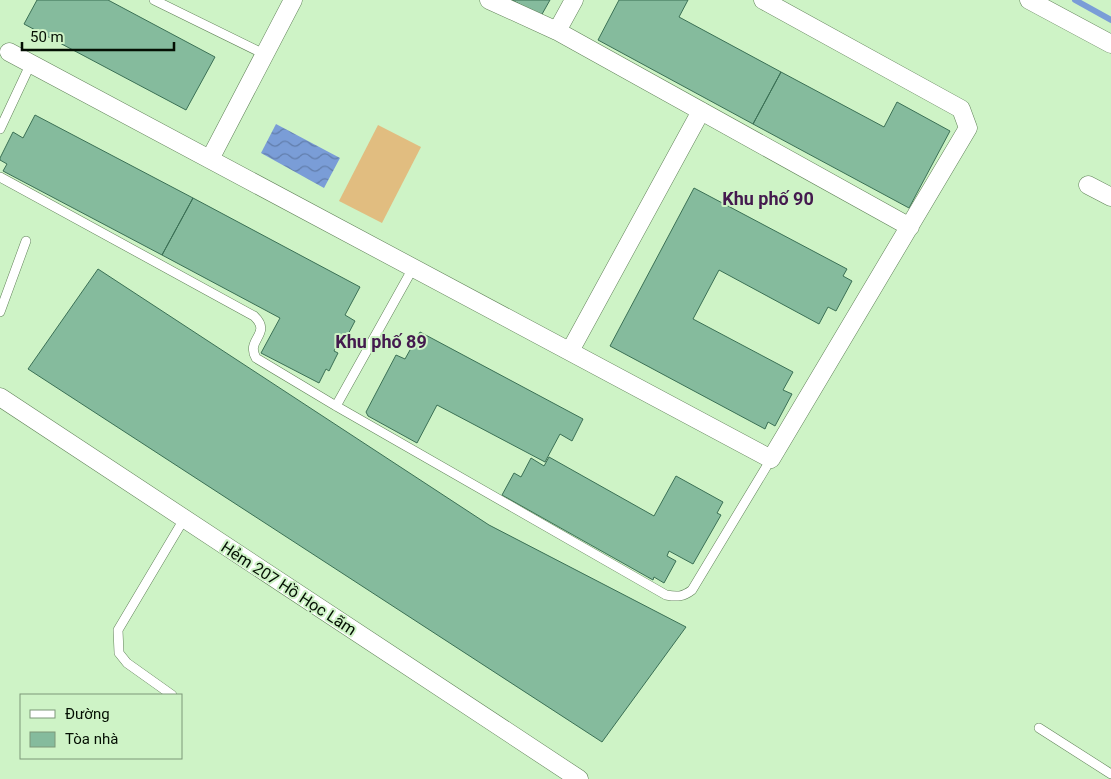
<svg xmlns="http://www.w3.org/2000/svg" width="1111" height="779" viewBox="0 0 1111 779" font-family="Roboto,sans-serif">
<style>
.pitch{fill:#e1bd80}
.water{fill:url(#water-waves)}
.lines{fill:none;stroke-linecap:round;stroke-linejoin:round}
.stream{stroke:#7a9dd7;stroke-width:6}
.building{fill:#85bb9d;stroke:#3b7055}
.lane-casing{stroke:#618259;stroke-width:10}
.street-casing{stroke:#618259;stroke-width:19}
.lane{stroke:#fff;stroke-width:9}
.street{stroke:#fff;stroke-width:18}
.labels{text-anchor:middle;stroke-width:4;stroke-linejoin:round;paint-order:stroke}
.street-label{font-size:16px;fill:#040f03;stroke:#cef3c6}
.neighbourhood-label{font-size:18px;font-weight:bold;fill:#441a4e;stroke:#cef3c6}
</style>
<defs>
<pattern id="water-waves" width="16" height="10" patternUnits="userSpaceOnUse" patternTransform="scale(1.25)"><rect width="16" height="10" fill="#7a9dd7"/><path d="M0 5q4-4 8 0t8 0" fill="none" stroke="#627eac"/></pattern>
</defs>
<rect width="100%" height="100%" fill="#cef3c6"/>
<path class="pitch" d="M 378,125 L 421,147 L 382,223 L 339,201 Z"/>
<path class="water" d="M 276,124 L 340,158 L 324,188 L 261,153 Z"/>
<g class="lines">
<path class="stream" d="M 1075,0 L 1111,20"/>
</g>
<path class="building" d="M 37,0 L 108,0 L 215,57 L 186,110 L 24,24 Z
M 512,0 L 550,0 L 541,16 Z
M 619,0 L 688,0 L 679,17 L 781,72 L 753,124 L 598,40 Z
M 781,72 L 884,127 L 897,102 L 950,131 L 909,208 L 753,124 Z
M 35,115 L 193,198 L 162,255 L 3,171 L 7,164 L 0,160 L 0,158 L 13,132 L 23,138 Z
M 694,188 L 847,269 L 843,276 L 852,281 L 836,311 L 828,307 L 819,324 L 719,270 L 693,319 L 793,372 L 783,390 L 792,394 L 775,426 L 768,422 L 765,429 L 610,346 Z
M 193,198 L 360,287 L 345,315 L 355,321 L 344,342 L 339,340 L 334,351 L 338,353 L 329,371 L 326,369 L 319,383 L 261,353 L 280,318 L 162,255 Z
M 98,269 L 489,525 L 686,627 L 602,742 L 28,369 Z
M 420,332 L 583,419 L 572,441 L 560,434 L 545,462 L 437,405 L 417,443 L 368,416 L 366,412 L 396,355 L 405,359 Z
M 549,457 L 654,516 L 676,476 L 723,502 L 717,513 L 721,515 L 693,564 L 669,551 L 667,556 L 676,561 L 664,583 L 654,577 L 653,580 L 502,495 L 514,473 L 521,477 L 531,458 L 544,466 Z"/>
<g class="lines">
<defs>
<path id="lane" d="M 154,0 L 264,54
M 0,129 L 31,63
M 0,177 L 254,316 C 273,334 245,339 256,358 L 336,406 L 666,595 C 677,597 683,597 692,590 L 771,459
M 0,312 L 26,241
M 336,406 L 413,268
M 172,695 L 127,663 L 119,653 L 118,630 L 184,519
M 1039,728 L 1111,774"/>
<path id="street" d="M 489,0 L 557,31 L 910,227
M 1029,0 L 1111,44
M 557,31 L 574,0
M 9,52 L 771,459 L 968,128 L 961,109 L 763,0
M 210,159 L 293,0
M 1088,185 L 1111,197
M 570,351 L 701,111
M 0,397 L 579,779"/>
</defs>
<use href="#lane" class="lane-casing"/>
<use href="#street" class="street-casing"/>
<use href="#lane" class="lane"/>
<use href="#street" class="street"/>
</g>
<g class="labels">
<g class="street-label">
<text transform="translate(289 588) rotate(33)" y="6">Hẻm 207 Hồ Học Lãm</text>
</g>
<g class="neighbourhood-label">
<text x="768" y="205">Khu phố 90</text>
<text x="381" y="348">Khu phố 89</text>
</g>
</g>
<rect x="20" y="694" width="162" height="65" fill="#cef3c6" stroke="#7d9878"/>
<rect x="30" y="710" width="25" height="8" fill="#ffffff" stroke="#7d9878"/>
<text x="65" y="719" font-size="15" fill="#040f03">Đường</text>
<rect x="30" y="732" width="25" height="15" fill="#85bb9d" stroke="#7d9878"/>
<text x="65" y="744" font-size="15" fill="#040f03">Tòa nhà</text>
<path d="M22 42v8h152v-8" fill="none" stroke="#040f03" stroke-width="2.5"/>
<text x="30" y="42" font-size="15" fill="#040f03" stroke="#cef3c6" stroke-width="4" paint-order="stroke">50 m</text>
</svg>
